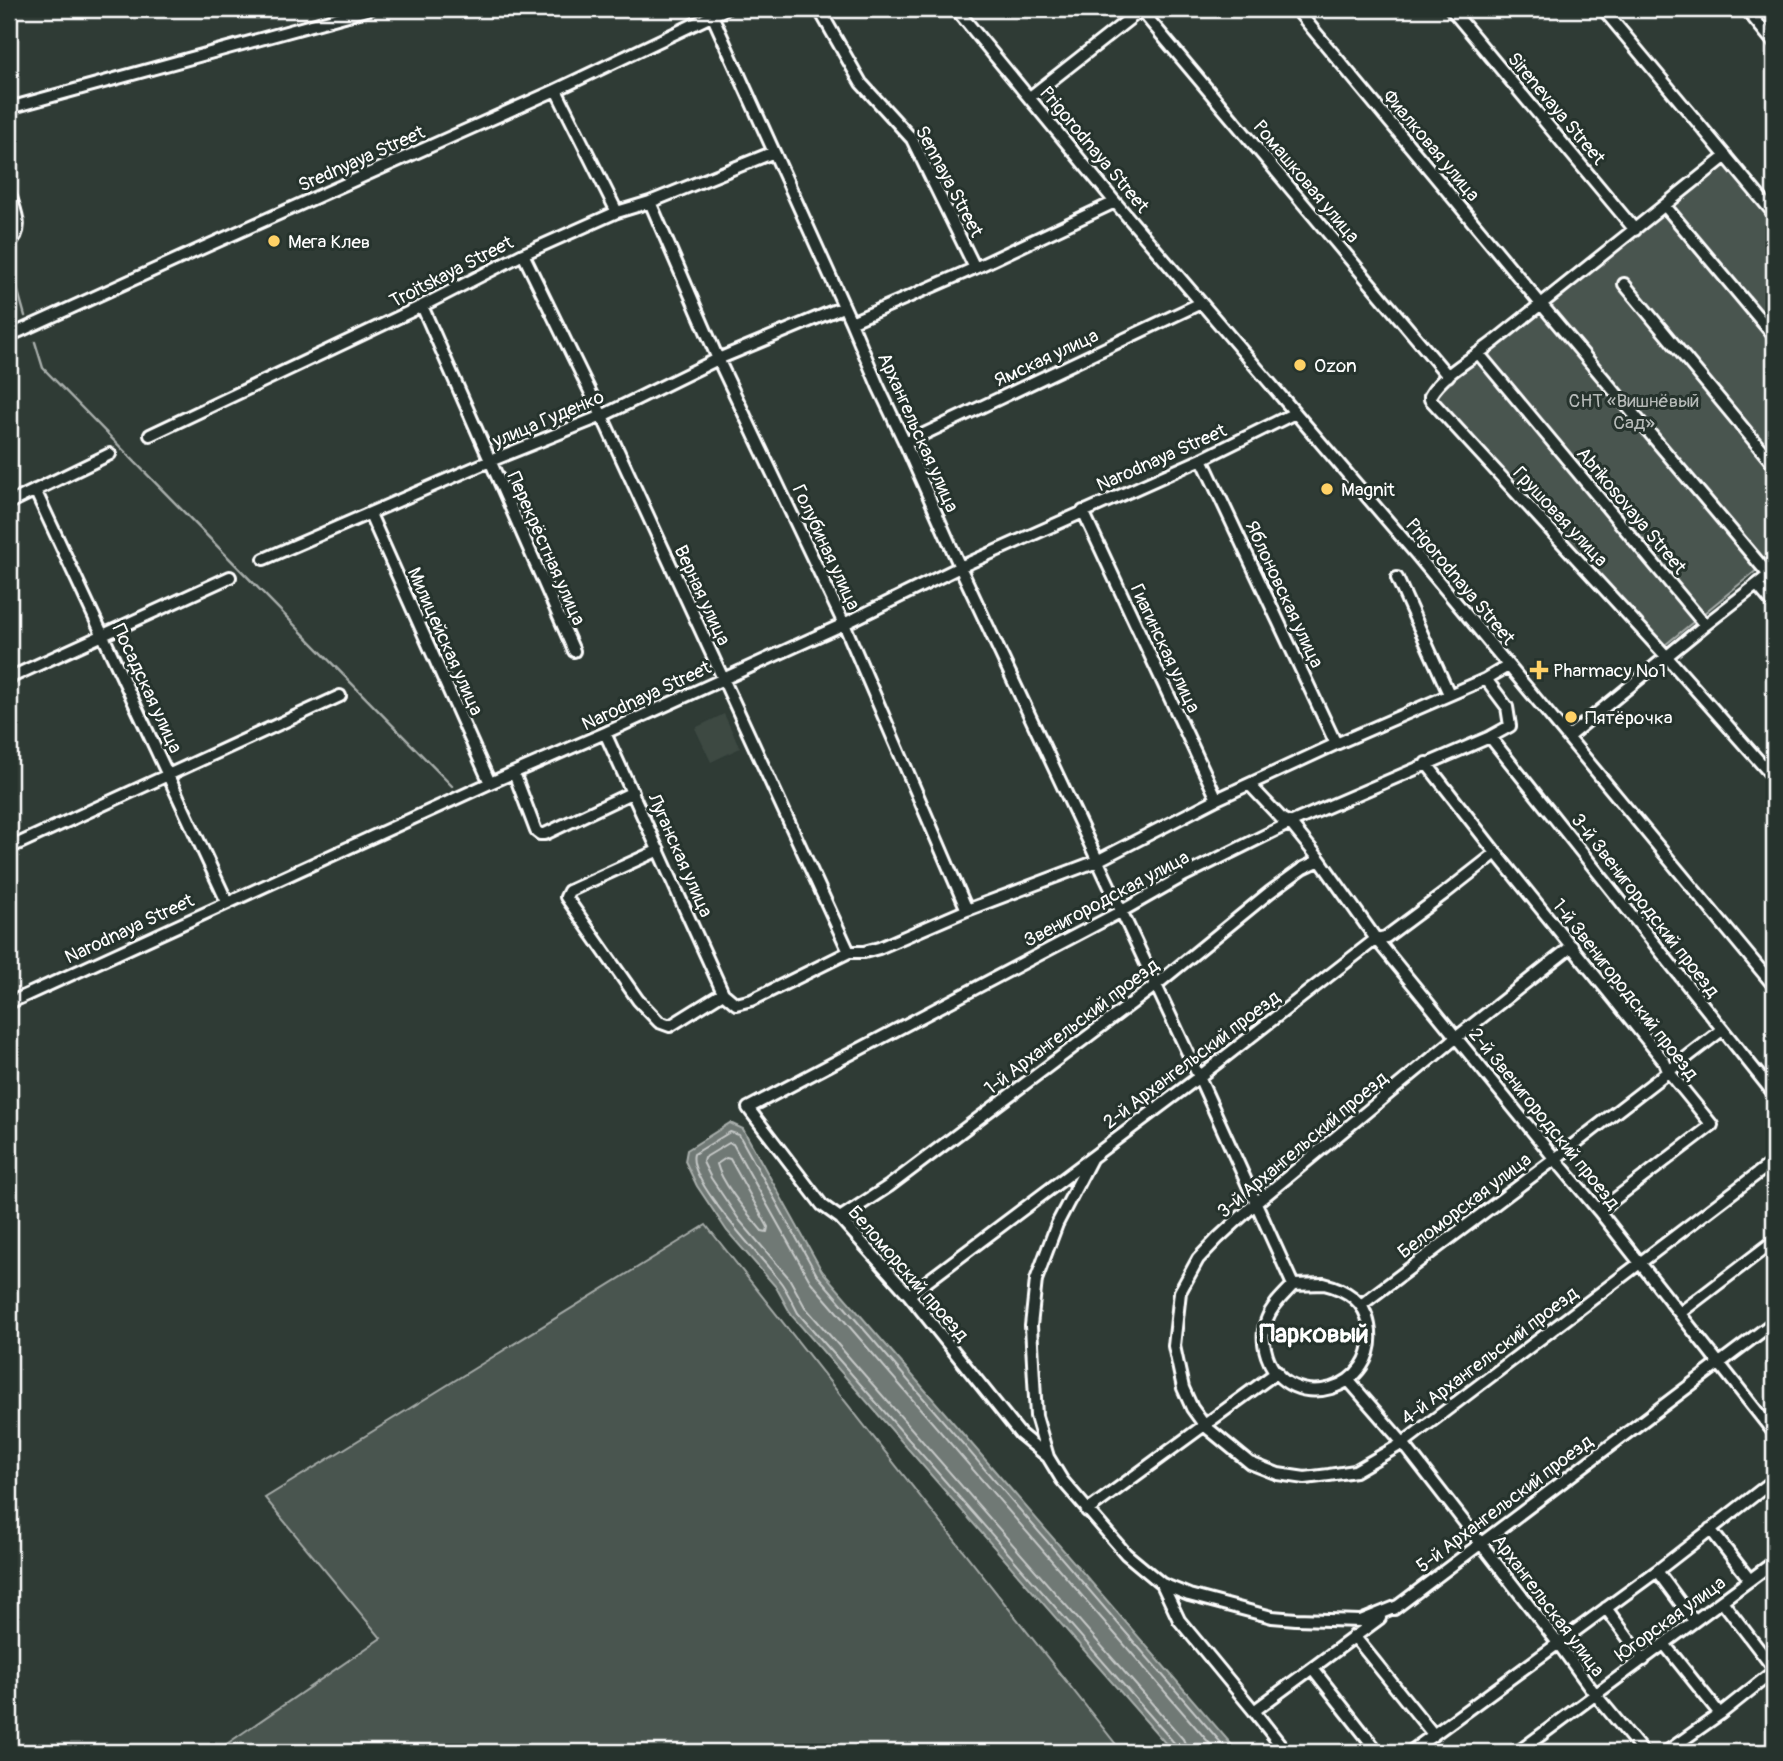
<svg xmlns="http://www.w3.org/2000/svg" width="1783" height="1761" viewBox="0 0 1783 1761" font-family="Pangolin,sans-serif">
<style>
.built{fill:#3c4842}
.green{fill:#4a544f;stroke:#a4aaa7;stroke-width:2}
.water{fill:#707975;stroke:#a9afac;stroke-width:2}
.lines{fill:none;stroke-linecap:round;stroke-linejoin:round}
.shore{stroke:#c6c9c8;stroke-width:2}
.stream{stroke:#a9afac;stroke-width:2.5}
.minor-casing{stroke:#fff;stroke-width:16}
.minor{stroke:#26332d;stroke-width:10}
.poi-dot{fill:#ffd166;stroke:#26332d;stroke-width:2.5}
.labels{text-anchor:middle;stroke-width:6;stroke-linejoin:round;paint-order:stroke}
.street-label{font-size:19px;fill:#fff;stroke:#26332d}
.poi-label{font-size:19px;fill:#fff;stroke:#26332d;text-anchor:start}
.park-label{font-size:19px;fill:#b7bbb9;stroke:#26332d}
.district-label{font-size:26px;font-weight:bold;fill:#fff;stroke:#26332d}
</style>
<rect width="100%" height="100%" fill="#2f3b35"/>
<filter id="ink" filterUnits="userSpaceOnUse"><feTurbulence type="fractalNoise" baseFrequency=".0143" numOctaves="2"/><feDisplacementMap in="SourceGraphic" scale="14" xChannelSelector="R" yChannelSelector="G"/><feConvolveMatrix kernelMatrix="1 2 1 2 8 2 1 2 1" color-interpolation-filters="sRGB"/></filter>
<g filter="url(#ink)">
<path class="built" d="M 724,714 L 740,748 L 711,762 L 695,728 Z"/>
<path class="green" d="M 1726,156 L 1774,214 L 1774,556 L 1660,649 L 1430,394 Z
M 706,1225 L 1122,1752 L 215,1752 L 381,1638 L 265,1498 Z"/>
<path class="water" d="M 730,1123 L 743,1129 L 822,1271 L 1238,1752 L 1173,1752 L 792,1316 L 776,1287 L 727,1231 L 697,1186 L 685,1161 L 687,1150 Z"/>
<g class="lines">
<path class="shore" d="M 726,1158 L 730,1159 L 768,1227 L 767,1232 L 762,1231 C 749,1215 722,1184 717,1164 Z
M 1178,1752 L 1176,1745 L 798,1313 C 793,1303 788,1293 782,1284 C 765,1260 686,1181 694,1154 L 730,1132 L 739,1135 L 817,1275 L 1229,1752
M 1187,1752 L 1186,1746 L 1183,1739 L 805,1307 L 789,1278 L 740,1221 L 711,1178 L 703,1162 L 704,1158 L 729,1143 L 733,1144 L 810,1281 L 1217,1752"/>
<path class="stream" d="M 10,263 L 25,316
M 35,342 L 43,368 L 452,786"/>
<defs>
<path id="minor" d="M 819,9 L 861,83 L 912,139 L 975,268
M 956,9 L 1115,202 L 1416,554 L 1774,986
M 1140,9 L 1448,376
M 1296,9 L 1541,304 L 1769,575
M 1451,9 L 1635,230
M 1603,9 L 1774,214
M 1746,9 L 1774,43
M 712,15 L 851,322 L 878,386 L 905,443 L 960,567 L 1199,1077 L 1293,1285
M 556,90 L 617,212
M 1030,97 L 1142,9
M 9,108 L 370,9
M 1726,156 C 1649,218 1572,279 1495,341 C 1474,358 1443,373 1430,396 L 1430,399 L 1666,656 L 1774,778
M 9,191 C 14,209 26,230 9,243
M 650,202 L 718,359 L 844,624 L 967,910
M 1665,206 L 1774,336
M 523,254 L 602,416 L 849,952
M 1624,284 L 1774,465
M 422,306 L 574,651
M 851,322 L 975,268 L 1115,202
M 9,336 L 198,250 L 556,90 L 726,9
M 1479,354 L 1705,625
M 150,435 L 422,306 L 523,254 L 617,212 L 650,202 L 774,152
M 905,443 L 1201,303
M 1202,459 L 1336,744
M 35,490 L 227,902
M 9,503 L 110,454
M 1083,511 L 1217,799
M 370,514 L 490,783
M 264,559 L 490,461 L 602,416 L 718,359 L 843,307
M 1397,578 L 1449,694
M 1757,585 L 1774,605
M 9,678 L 230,577
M 605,733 L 723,993
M 1490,737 L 1774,1094
M 1568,737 L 1705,625 L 1773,572
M 1426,763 L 1496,853 L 1664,1061 L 1668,1071 L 1712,1125 L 1599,1211
M 514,773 L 536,831 L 540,834 L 545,834 L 633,792
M 1250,785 L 1282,819 L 1290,823 L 1320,860 L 1376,939 L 1555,1159 L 1599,1211 L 1774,1433
M 9,848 L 340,696
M 659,850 L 569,891 L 566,897 L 638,1000 L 659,1022 L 670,1026 L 723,993 L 736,1004 L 752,1000 L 849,952 L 864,952 L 879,948 L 967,910 L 1097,861 L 1217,799 L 1336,744 L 1486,679 L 1508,666
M 1572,946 L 1457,1037 L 1256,1203 L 1218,1238 L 1198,1259 L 1180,1292 L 1174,1346 L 1183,1388 L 1192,1408 L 1205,1426 L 1250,1463 L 1278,1474 L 1305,1478 L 1329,1475 L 1355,1471 L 1403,1443 L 1774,1161
M 9,1003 L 490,783 L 605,733 L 844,624 L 960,567 L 1202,459 L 1295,413
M 1091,1159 L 1057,1224 L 1036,1280 L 1031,1326 L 1036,1416 L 1048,1457 L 1062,1480 L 1126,1554 L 1162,1584 L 1189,1595 L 1272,1617 L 1296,1619 L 1361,1621 L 1398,1606
M 840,1218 L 889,1186 L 1156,985 L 1270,892 L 1303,868 L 1320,860
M 1324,1284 C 1345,1289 1365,1301 1369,1325 C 1382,1391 1288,1417 1267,1356 C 1263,1344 1262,1331 1267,1319 C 1272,1305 1284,1295 1293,1285 Z
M 909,1295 L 1199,1077 L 1376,939 L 1386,937 L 1445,893 L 1496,853
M 1361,1305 L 1555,1159 L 1722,1030
M 1680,1313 L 1774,1241
M 1349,1381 L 1403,1443 L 1558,1643 L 1595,1694 L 1643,1752
M 1048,1457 L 1020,1434 L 909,1295 L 840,1218 L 822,1205 L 748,1108 L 1120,912 L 1185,875 L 1290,823 L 1490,737 L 1510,726 L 1507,707 L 1486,679
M 1087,1511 L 1277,1372
M 1710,1529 L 1750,1580
M 1657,1571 L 1694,1621
M 1162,1584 L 1179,1620 L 1254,1711 L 1286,1752
M 1722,1601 L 1774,1669
M 1606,1608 L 1644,1660
M 1394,1609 L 1774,1322
M 1354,1636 L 1433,1734
M 1665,1645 L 1720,1714
M 1313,1669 L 1378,1752
M 1254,1711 L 1380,1618
M 1410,1752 L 1657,1571 L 1774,1480
M 1518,1752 L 1774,1562
M 1666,1752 L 1720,1714 L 1774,1671"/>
</defs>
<use href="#minor" class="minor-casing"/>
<use href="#minor" class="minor"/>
</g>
</g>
<g class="poi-dot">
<circle cx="274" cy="241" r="7"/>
<circle cx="1300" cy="365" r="7"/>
<circle cx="1327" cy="489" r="7"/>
<path d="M1535.5 659.5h7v7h7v7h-7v7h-7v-7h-7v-7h7z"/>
<circle cx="1571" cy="717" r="7"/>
</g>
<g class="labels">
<g class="street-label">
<text transform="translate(1557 108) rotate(50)" y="7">Sirenevaya Street</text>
<text transform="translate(1432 145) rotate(50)" y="7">Фиалковая улица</text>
<text transform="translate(1095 149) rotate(50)" y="7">Prigorodnaya Street</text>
<text transform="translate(361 158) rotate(-24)" y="7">Srednyaya Street</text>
<text transform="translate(950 181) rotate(62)" y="7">Sennaya Street</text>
<text transform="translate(1307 181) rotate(50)" y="7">Ромашковая улица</text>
<text transform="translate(451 271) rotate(-27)" y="7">Troitskaya Street</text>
<text transform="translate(1046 357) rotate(-25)" y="7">Ямская улица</text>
<text transform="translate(548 418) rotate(-23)" y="7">улица Гуденко</text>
<text transform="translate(919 432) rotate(66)" y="7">Архангельская улица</text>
<text transform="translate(1161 457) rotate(-24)" y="7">Narodnaya Street</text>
<text transform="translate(1632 510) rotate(50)" y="7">Abrikosovaya Street</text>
<text transform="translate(1561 516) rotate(47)" y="7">Грушовая улица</text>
<text transform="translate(827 547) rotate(65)" y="7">Голубиная улица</text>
<text transform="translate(547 548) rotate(66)" y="7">Перекрёстная улица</text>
<text transform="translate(1461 581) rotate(50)" y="7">Prigorodnaya Street</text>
<text transform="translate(1285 594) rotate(65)" y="7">Яблоновская улица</text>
<text transform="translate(703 595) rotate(65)" y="7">Верная улица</text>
<text transform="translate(446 641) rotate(66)" y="7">Милицейская улица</text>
<text transform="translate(1166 648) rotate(65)" y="7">Гиагинская улица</text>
<text transform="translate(148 688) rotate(65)" y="7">Посадская улица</text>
<text transform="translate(646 695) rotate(-25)" y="7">Narodnaya Street</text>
<text transform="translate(681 855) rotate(66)" y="7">Луганская улица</text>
<text transform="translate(1106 898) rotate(-28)" y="7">Звенигородская улица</text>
<text transform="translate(1646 905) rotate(52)" y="7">3-й Звенигородский проезд</text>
<text transform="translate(129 928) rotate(-25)" y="7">Narodnaya Street</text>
<text transform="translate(1626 989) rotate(52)" y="7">1-й Звенигородский проезд</text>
<text transform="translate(1071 1026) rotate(-37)" y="7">1-й Архангельский проезд</text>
<text transform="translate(1191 1059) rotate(-37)" y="7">2-й Архангельский проезд</text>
<text transform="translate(1545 1118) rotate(51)" y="7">2-й Звенигородский проезд</text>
<text transform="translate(1302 1144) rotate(-40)" y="7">3-й Архангельский проезд</text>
<text transform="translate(1464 1205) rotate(-37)" y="7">Беломорская улица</text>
<text transform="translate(909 1273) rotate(49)" y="7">Беломорский проезд</text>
<text transform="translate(1489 1355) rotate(-37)" y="7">4-й Архангельский проезд</text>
<text transform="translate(1504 1503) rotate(-37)" y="7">5-й Архангельский проезд</text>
<text transform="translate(1549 1605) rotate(53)" y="7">Архангельская улица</text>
<text transform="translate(1670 1618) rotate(-36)" y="7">Югорская улица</text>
</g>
<g class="poi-label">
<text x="288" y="248">Мега Клев</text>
<text x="1314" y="372">Ozon</text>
<text x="1341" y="496">Magnit</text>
<text x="1553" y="677">Pharmacy №1</text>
<text x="1585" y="724">Пятёрочка</text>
</g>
<g class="park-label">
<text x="1634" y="407">СНТ «Вишнёвый<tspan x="1634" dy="22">Cад»</tspan></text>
</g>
<g class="district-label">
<text x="1314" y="1342">Парковый</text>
</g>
</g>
<rect width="1783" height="1761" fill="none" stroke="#26332d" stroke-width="35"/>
<rect x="18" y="18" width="1748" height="1726" fill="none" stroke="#fff" stroke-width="2.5" filter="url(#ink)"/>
</svg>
